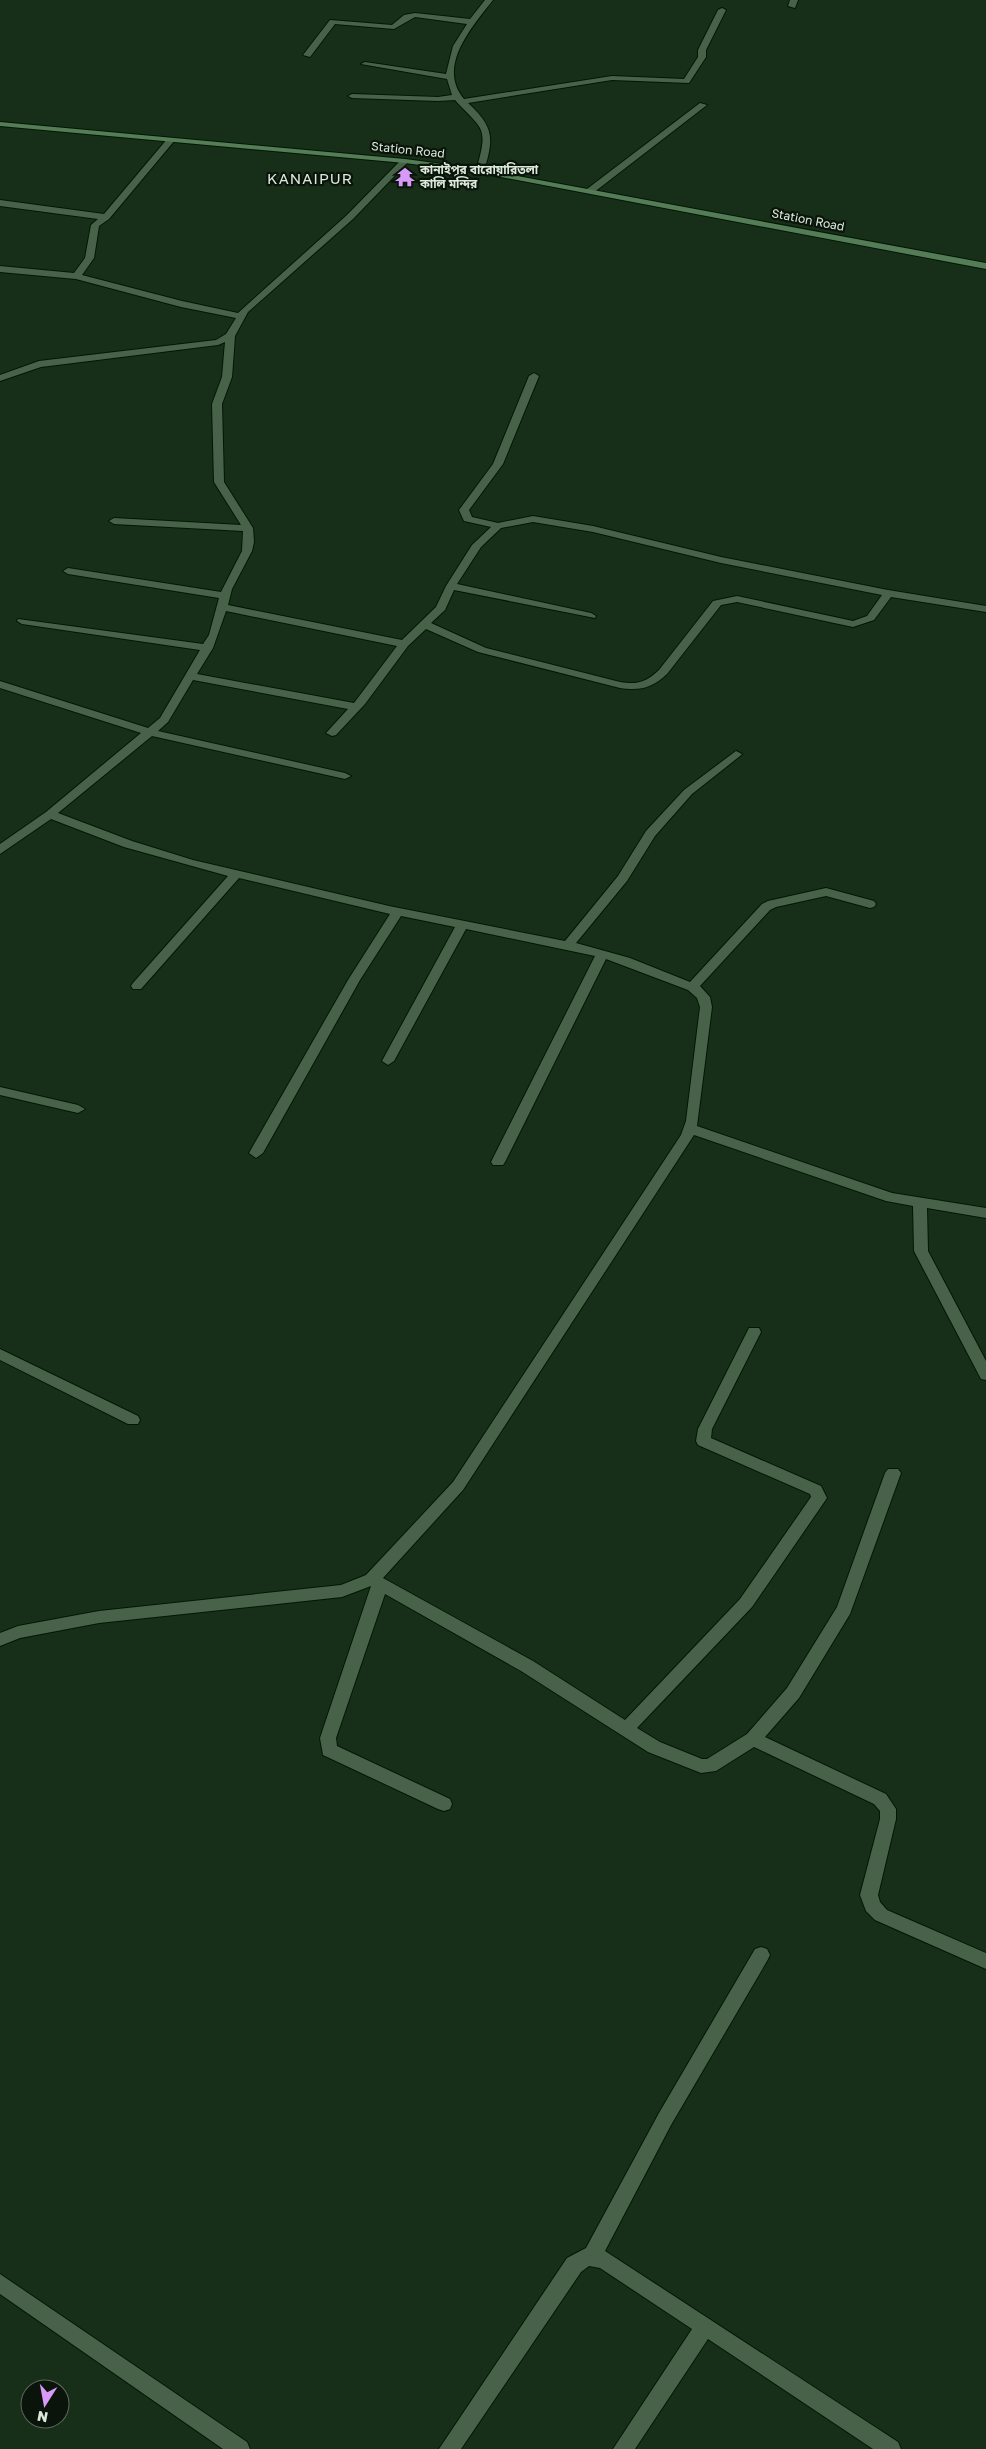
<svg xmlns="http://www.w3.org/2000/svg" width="986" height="2449" viewBox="0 0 986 2449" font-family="'Golos Text','Noto Sans Bengali',sans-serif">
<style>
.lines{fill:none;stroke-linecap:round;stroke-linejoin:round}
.minor-casing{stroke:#021704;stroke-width:2}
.secondary-casing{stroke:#021704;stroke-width:2}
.minor{fill:#486249;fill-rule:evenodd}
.secondary{fill:#547c56;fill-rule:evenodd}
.labels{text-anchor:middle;stroke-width:4.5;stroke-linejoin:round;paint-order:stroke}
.far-street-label{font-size:12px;fill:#dae9da;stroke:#0a140a}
.far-poi-label{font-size:12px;font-weight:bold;fill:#dae9da;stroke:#0a140a;text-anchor:start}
.far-quarter-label{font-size:15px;letter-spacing:1px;fill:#dae9da;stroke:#0a140a}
</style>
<rect width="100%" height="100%" fill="#172f19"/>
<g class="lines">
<defs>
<path id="minor" d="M 485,0 L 493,0 C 473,26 436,66 464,99 L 612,76 L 684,79 L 698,57 L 698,50 L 718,10 L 722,8 L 726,10 L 706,50 L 706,57 L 689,83 L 612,80 L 468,103 C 494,127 494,138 484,171 L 480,173 L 476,171 C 489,125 483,131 455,100 L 438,101 L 352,98 L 348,96 L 352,94 L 438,97 L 452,95 L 447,79 L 361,64 L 365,62 L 446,74 L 453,46 L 467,24 L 415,17 L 394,29 L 335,24 L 310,57 L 303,55 L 330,20 L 392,25 L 404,15 L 415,13 L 470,19 Z
M 790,0 L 798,0 L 795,8 L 788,6 Z
M 700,103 L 707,105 L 593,193 L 587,193 L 587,189 Z
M 168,138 L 175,140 L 109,219 L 99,226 L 94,258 L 82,275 L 182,301 L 238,313 L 347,215 L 402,159 L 409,161 L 353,219 L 248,312 L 235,336 L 232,377 L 222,404 L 224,482 L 253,528 L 254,542 L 252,551 L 232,589 L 228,605 L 402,640 L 436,607 L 446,586 L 472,545 L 491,527 L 464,521 L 459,510 L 493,464 L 529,376 L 534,373 L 539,376 L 503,464 L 469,510 L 472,517 L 498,523 L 533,516 L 593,526 L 721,557 L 888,590 L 986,606 L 986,612 L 891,597 L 874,620 L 853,627 L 737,602 L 721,605 L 667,674 C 652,688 640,691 620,688 L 478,652 L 426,629 L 408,646 L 365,704 L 336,735 L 332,736 L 326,733 L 348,709 L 193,680 L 168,722 L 158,731 L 345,773 L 351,776 L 345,779 L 152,736 L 58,813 L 132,841 L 193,860 L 389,906 L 565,941 L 618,876 L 646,831 L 684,790 L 736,751 L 742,754 L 740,756 L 692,794 L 655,836 L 627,881 L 576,943 L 630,958 L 690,982 L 762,904 L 768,901 L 826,888 L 874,901 L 876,904 L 874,907 L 870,908 L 826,896 L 776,907 L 770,910 L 700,986 L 710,997 L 712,1007 L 697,1126 L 892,1193 L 986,1208 L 986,1218 L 927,1208 L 928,1251 L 986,1361 L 986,1380 L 981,1379 L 914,1251 L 913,1206 L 886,1201 L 694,1135 L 463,1490 L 383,1578 L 533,1661 L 625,1720 L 740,1599 L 811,1497 L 810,1494 L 698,1445 L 696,1441 L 698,1429 L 749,1328 L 759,1328 L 761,1332 L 712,1429 L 711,1438 L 821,1486 L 827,1498 L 752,1607 L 637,1728 L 660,1742 L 702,1759 L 707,1759 L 747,1734 L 787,1688 L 837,1607 L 885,1473 L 888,1469 L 898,1469 L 901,1473 L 850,1614 L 799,1698 L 765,1737 L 886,1794 L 896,1809 L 896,1819 L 878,1895 L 880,1902 L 887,1910 L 986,1953 L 986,1969 L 875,1920 L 866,1911 L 860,1895 L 880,1819 L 880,1811 L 874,1804 L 754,1747 L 716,1771 L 701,1773 L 648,1752 L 521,1671 L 385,1594 L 336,1738 L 337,1746 L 450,1799 L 452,1804 L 450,1809 L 444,1811 L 438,1809 L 323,1755 L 320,1738 L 371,1586 L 342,1597 L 99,1623 L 20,1638 L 0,1646 L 0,1633 L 18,1626 L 99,1611 L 341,1585 L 366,1575 L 453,1482 L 681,1135 L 686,1121 L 700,1007 L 697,998 L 688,990 L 606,959 L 505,1162 L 503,1165 L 493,1165 L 491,1162 L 595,956 L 466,929 L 394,1061 L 388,1065 L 382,1061 L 455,927 L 401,916 L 360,980 L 263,1153 L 256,1158 L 249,1153 L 348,980 L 390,914 L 239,878 L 141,989 L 133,989 L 131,986 L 133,983 L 228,876 L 124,847 L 51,819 L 0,854 L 0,844 L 46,812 L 141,733 L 0,688 L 0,681 L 148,728 L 160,718 L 200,650 L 22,624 L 17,621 L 18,619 L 203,644 L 209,635 L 219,598 L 68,574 L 63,571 L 68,568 L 221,592 L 242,551 L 243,531 L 114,524 L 109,521 L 114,518 L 241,525 L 214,482 L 212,404 L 222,377 L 225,342 L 218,345 L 41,367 L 0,381 L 0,375 L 39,361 L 216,340 L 226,334 L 236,318 L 181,307 L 76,279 L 0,272 L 0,266 L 74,273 L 85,258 L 91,225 L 98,219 L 0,206 L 0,200 L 104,214 ZM 533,522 L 593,532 L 721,563 L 882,595 L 867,616 L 853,621 L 737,596 L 713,601 L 659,670 C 646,682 638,685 620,682 L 486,648 L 431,623 L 445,610 L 454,590 L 595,618 L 596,616 L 591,613 L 457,584 L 481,547 L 501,528 ZM 226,611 L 397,646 L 354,703 L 197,674 L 213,648 Z
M 0,1087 L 78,1105 L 85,1109 L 78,1113 L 0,1095 Z
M 0,1349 L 138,1416 L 140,1420 L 138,1424 L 128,1424 L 0,1360 Z
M 761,1947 L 767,1949 L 770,1955 L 767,1961 L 671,2125 L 605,2251 L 898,2442 L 901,2449 L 873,2449 L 708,2339 L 635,2449 L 613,2449 L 692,2329 L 600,2268 L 589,2266 L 581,2272 L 461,2449 L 439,2449 L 567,2258 L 586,2248 L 659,2113 L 755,1949 Z
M 0,2274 L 247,2442 L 250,2449 L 223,2449 L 0,2294 Z"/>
<path id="secondary" d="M 0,122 L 405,159 L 480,169 L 986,263 L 986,269 L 480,173 L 405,163 L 0,126 Z"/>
</defs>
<use href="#minor" class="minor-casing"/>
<use href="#secondary" class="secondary-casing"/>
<use href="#minor" class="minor"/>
<use href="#secondary" class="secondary"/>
</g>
<defs>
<symbol id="temple-bare" viewBox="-9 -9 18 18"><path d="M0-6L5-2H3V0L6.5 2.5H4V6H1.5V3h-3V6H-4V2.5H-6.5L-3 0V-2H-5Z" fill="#d89af8" stroke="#0a140a" stroke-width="2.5" paint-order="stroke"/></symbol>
</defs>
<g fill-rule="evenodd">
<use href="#temple-bare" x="391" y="163" width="28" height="28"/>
</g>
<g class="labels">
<g class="far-street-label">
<text transform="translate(408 150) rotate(6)" y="4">Station Road</text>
<text transform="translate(808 220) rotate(11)" y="4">Station Road</text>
</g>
<g class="far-poi-label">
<text x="420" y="174">কানাইপুর বারোয়ারিতলা<tspan x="420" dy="14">কালি মন্দির</tspan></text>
</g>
<g class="far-quarter-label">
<text x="310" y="184">KANAIPUR</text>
</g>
</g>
<g transform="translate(45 2404) rotate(191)"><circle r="24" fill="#0a140a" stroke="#5d695d"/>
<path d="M0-4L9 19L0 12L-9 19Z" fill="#d89af8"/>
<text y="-8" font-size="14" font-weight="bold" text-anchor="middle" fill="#dae9da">N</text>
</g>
</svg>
